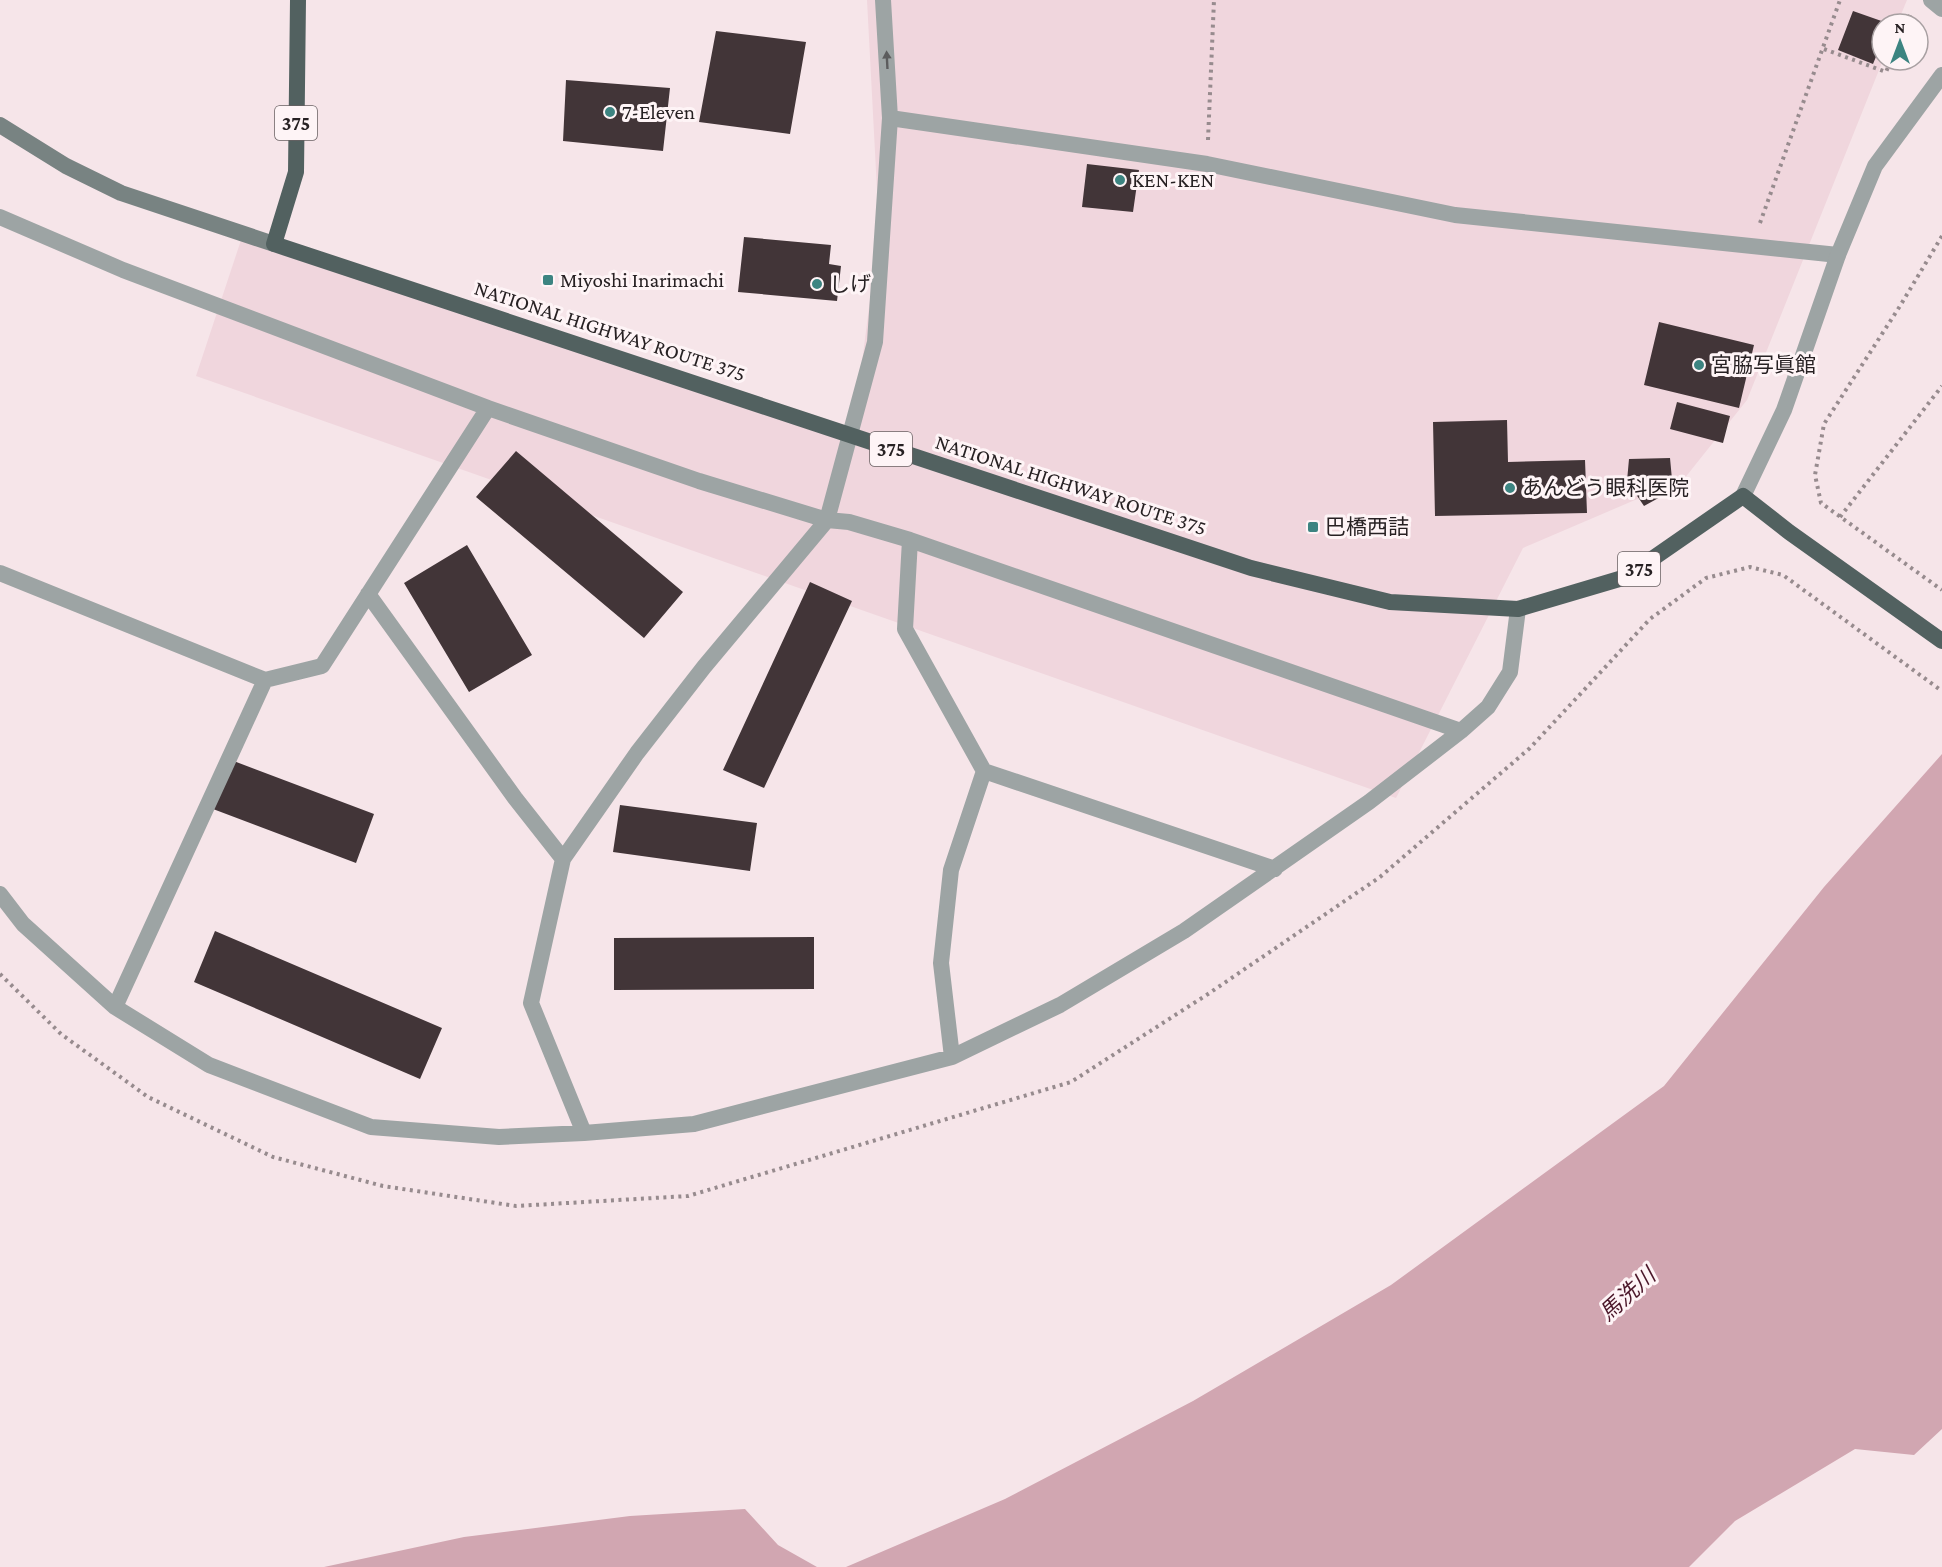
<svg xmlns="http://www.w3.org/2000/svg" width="1942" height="1567" viewBox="0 0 1942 1567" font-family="'Crimson Pro','Noto Sans JP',serif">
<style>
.built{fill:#f0d6dd}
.water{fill:#d1a6b1}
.building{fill:#423538}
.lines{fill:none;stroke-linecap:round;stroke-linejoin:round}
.path{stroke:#978b8e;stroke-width:4;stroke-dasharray:3 4.5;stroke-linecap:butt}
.minor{stroke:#9da4a4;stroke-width:16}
.tertiary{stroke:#9da4a4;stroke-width:16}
.secondary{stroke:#788382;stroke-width:16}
.trunk{stroke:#526160;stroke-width:16}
.oneway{fill:#5c5c5d}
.poi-dot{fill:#3c8481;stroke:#fef4f6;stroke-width:2}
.labels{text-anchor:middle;stroke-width:6;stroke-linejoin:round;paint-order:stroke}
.shield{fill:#fef4f6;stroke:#686062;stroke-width:1.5}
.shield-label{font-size:20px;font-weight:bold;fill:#272123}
.poi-label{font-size:21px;fill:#272123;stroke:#fef4f6;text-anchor:start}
.street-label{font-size:21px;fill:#272123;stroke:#fef4f6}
.water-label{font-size:22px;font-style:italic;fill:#4b1629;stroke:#fef4f6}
</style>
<rect width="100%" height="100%" fill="#f6e5e9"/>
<path class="built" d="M 867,0 L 1907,0 L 1897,24 L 1882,24 L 1883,60 L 1747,400 L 1684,479 L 1523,548 L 1396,798 L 196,376 L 245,228 L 853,434 L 879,228 Z"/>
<path class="water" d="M 1942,754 L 1942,1429 L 1914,1455 L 1855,1449 L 1735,1521 L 1689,1567 L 846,1567 L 1005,1499 L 1193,1401 L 1391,1285 L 1664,1086 L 1824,887 Z
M 745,1509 L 778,1545 L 817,1567 L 324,1567 L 464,1537 L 630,1516 Z"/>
<path class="building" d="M 1853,11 L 1890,24 L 1882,24 L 1882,42 L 1873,64 L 1838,50 Z
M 716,31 L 806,42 L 790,134 L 699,122 Z
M 566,80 L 670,88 L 663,151 L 563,141 Z
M 1087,164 L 1139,170 L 1133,212 L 1082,207 Z
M 744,237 L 831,245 L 829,264 L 841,266 L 837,301 L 738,292 Z
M 1659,322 L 1754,345 L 1739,408 L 1644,385 Z
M 1677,402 L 1730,416 L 1723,443 L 1670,429 Z
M 1507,420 L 1508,462 L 1585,460 L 1587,513 L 1435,516 L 1433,422 Z
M 516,451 L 683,592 L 644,638 L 476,497 Z
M 1670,458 L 1673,490 L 1644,506 L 1627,481 L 1629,459 Z
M 467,545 L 532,655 L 469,692 L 404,583 Z
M 810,582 L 852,601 L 764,788 L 723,770 Z
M 231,760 L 374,814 L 356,863 L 213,809 Z
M 620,805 L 757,823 L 750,871 L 613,852 Z
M 215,931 L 442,1028 L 420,1079 L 194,982 Z
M 814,937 L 814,989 L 614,990 L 614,938 Z"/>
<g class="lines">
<path class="path" d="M 1906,24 L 1910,15
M 1824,49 L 1886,72 L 1891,60
M 1208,140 L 1214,0
M 1760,223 L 1840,0
M 1942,236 L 1900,306 L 1824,424 L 1815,475 L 1821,503 L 1942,590
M 1840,517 L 1942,386
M 0,974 L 61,1034 L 148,1097 L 273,1157 L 383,1186 L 516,1206 L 688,1196 L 1071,1082 L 1208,994 L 1380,877 L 1530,748 L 1650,619 L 1706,578 L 1750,567 L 1783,575 L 1942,691"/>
<path class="minor" d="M 1931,0 L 1942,9
M 890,118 L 1207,164 L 1455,215 L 1838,255
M 0,217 L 123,270 L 488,408 L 699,481 L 827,520 L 849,522 L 910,540 L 1461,731
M 910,540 L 905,629 L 984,771 L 1275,869
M 0,573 L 265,680 L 322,666 L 488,408
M 368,594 L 515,798 L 563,859
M 0,894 L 23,924 L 115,1007 L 209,1065 L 371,1127 L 499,1137 L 584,1133 L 694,1124 L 952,1057 L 1060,1005 L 1184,931 L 1369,802 L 1461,731 L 1488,707 L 1510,672 L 1518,609
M 115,1007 L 265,680
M 952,1057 L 941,963 L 951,870 L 984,771
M 584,1133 L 531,1003 L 563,859 L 637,753 L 704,667 L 827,520 L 875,342 L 890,118 L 883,0"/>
<path class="tertiary" d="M 1743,496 L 1784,410 L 1838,255 L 1875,166 L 1942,75"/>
<path class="secondary" d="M 0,125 L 66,166 L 121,193 L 274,244"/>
<path class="trunk" d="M 298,0 L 296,172 L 274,244 L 1251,568 L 1390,602 L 1518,609 L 1626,577 L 1743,496 L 1789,532 L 1942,641"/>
</g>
<defs><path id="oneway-solid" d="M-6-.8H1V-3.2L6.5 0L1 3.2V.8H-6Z" transform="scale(1.5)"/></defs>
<use class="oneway" href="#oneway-solid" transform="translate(887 60) rotate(-93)"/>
<g class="poi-dot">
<circle cx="610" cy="112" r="6"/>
<circle cx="1120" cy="180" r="6"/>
<rect x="542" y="274" width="12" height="12" rx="3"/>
<circle cx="817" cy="284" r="6"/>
<circle cx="1699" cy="365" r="6"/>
<circle cx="1510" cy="488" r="6"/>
<rect x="1307" y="521" width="12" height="12" rx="3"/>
</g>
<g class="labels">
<g class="shield">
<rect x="275" y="106" width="42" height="34" rx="4.5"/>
<rect x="870" y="432" width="42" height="34" rx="4.5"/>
<rect x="1618" y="552" width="42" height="34" rx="4.5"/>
</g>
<g class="shield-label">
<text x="296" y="130">375</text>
<text x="891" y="456">375</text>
<text x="1639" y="576">375</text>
</g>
<g class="poi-label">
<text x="622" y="119">7-Eleven</text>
<text x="1132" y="187">KEN-KEN</text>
<text x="560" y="287">Miyoshi Inarimachi</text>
<text x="829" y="291">しげ</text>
<text x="1711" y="372">宮脇写眞館</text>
<text x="1522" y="495">あんどう眼科医院</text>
<text x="1325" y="534">巴橋西詰</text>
</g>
<g class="street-label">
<text transform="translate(610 331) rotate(18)" y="7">NATIONAL HIGHWAY ROUTE 375</text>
<text transform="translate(1071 485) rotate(18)" y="7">NATIONAL HIGHWAY ROUTE 375</text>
</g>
<g class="water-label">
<text transform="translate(1627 1294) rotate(-42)" y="8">馬洗川</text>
</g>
</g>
<g transform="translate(1900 42)"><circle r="28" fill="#fef4f6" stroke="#a8a0a2" stroke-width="1.5"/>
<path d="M0-4.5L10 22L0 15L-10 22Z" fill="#3c8481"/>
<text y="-9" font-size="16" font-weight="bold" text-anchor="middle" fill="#272123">N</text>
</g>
</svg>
